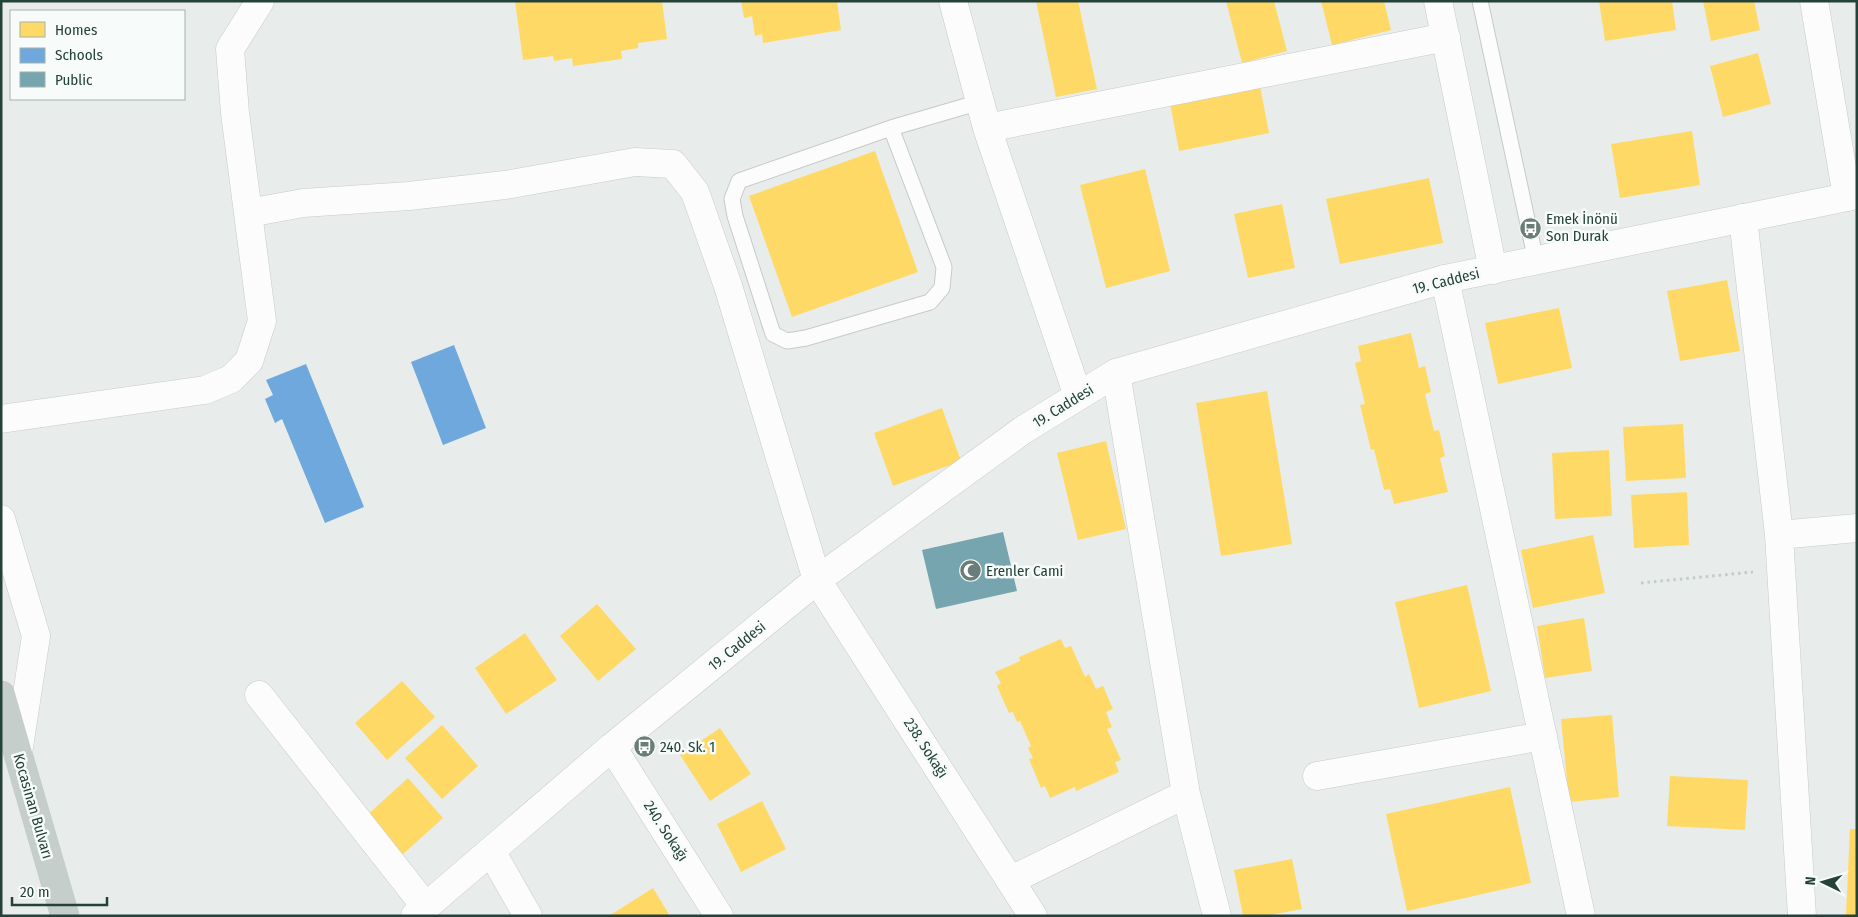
<svg xmlns="http://www.w3.org/2000/svg" width="1858" height="917" viewBox="0 0 1858 917" font-family="'Fira Sans Condensed',sans-serif">
<style>
.homes{fill:#ffd966}
.schools{fill:#6fa8dc}
.public{fill:#76a5af}
.lines{fill:none;stroke-linecap:round;stroke-linejoin:round}
.service-casing{stroke:#c5cac8;stroke-width:17}
.minor-casing{stroke:#c5cac8;stroke-width:29}
.tertiary-casing{stroke:#c5cac8;stroke-width:29}
.trunk-casing{stroke:#c3ccc9;stroke-width:29}
.path{stroke:#c3ccca;stroke-width:3;stroke-dasharray:2.5 4;stroke-linecap:butt}
.service{stroke:#fcfcfc;stroke-width:15}
.minor{stroke:#fcfcfc;stroke-width:28}
.tertiary{stroke:#fcfcfc;stroke-width:28}
.trunk{stroke:#c6cecc;stroke-width:28}
.labels{text-anchor:middle;stroke-width:5;stroke-linejoin:round;paint-order:stroke}
.poi-label{font-size:15px;fill:#24423a;stroke:#f7fbf9;text-anchor:start}
.street-label{font-size:15px;fill:#24423a;stroke:#f7fbf9}
</style>
<rect width="100%" height="100%" fill="#e8edeb"/>
<path class="homes" d="M 515,1 L 662,1 L 667,39 L 638,43 L 638,48 L 621,51 L 622,59 L 573,66 L 572,58 L 554,61 L 553,56 L 523,60 Z
M 741,1 L 837,1 L 841,30 L 763,43 L 762,34 L 755,36 L 752,16 L 744,18 Z
M 1036,1 L 1078,1 L 1097,89 L 1056,97 Z
M 1226,1 L 1274,1 L 1287,51 L 1242,63 Z
M 1321,1 L 1384,1 L 1391,30 L 1332,45 Z
M 1599,1 L 1672,1 L 1676,30 L 1605,41 Z
M 1703,1 L 1754,1 L 1760,30 L 1711,41 Z
M 1758,53 L 1771,104 L 1723,117 L 1710,66 Z
M 1260,86 L 1269,133 L 1179,151 L 1170,103 Z
M 1692,131 L 1700,185 L 1620,198 L 1611,144 Z
M 875,151 L 918,272 L 792,317 L 749,196 Z
M 1145,169 L 1170,271 L 1106,288 L 1080,185 Z
M 1429,178 L 1443,243 L 1340,264 L 1326,199 Z
M 1282,204 L 1295,268 L 1248,278 L 1234,214 Z
M 1727,280 L 1740,351 L 1680,361 L 1667,291 Z
M 1559,308 L 1572,368 L 1498,384 L 1485,323 Z
M 1411,333 L 1419,368 L 1425,366 L 1431,392 L 1425,394 L 1434,431 L 1439,430 L 1445,456 L 1440,458 L 1448,492 L 1394,504 L 1390,489 L 1384,490 L 1374,449 L 1371,450 L 1360,405 L 1365,404 L 1355,363 L 1361,361 L 1358,346 Z
M 1267,391 L 1292,544 L 1221,556 L 1196,403 Z
M 942,408 L 961,461 L 893,486 L 874,433 Z
M 1683,424 L 1686,478 L 1626,481 L 1623,427 Z
M 1106,441 L 1126,529 L 1078,540 L 1057,453 Z
M 1609,450 L 1612,516 L 1555,519 L 1552,453 Z
M 1687,492 L 1689,545 L 1634,548 L 1631,495 Z
M 1593,535 L 1605,593 L 1533,608 L 1521,550 Z
M 1467,585 L 1491,691 L 1419,708 L 1395,602 Z
M 597,604 L 636,649 L 598,681 L 560,636 Z
M 1584,618 L 1592,671 L 1545,678 L 1537,626 Z
M 525,633 L 557,680 L 506,714 L 475,668 Z
M 1061,639 L 1065,648 L 1071,646 L 1085,677 L 1089,674 L 1096,689 L 1103,686 L 1113,709 L 1106,712 L 1112,727 L 1107,729 L 1121,760 L 1115,762 L 1119,772 L 1076,791 L 1075,787 L 1050,798 L 1045,786 L 1041,788 L 1029,759 L 1033,758 L 1028,748 L 1031,746 L 1020,721 L 1017,722 L 1013,712 L 1009,713 L 997,686 L 1001,683 L 995,672 L 1020,661 L 1019,657 Z
M 402,681 L 435,717 L 387,760 L 355,723 Z
M 1612,715 L 1619,797 L 1569,802 L 1561,719 Z
M 442,725 L 478,766 L 442,799 L 405,758 Z
M 720,728 L 751,774 L 710,801 L 680,755 Z
M 1670,776 L 1748,780 L 1745,830 L 1667,826 Z
M 408,778 L 443,818 L 401,856 L 365,817 Z
M 1510,787 L 1531,883 L 1407,911 L 1386,814 Z
M 762,801 L 786,849 L 741,872 L 717,824 Z
M 1850,829 L 1857,829 L 1857,916 L 1846,916 Z
M 1292,859 L 1302,909 L 1265,916 L 1243,916 L 1234,870 Z
M 653,888 L 670,916 L 609,916 Z"/>
<path class="schools" d="M 454,345 L 486,428 L 443,445 L 411,362 Z
M 306,364 L 364,507 L 325,523 L 282,419 L 275,423 L 265,399 L 273,395 L 266,380 Z"/>
<path class="public" d="M 1003,532 L 1017,591 L 936,609 L 922,550 Z"/>
<g class="lines">
<defs>
<path id="service" d="M 1480,1 L 1536,261
M 891,128 L 944,267 L 942,288 L 930,302 L 806,338 L 787,341 L 773,334 L 735,216 L 732,199 L 739,181 L 891,128 L 980,102"/>
<path id="minor" d="M 260,1 L 230,49 L 235,113 L 248,213 L 303,203 L 409,196 L 505,185 L 635,162 L 673,164 L 695,192 L 728,286 L 817,580 L 1033,916
M 953,1 L 987,128 L 1078,396
M 1438,1 L 1493,270
M 1814,1 L 1847,197
M 987,128 L 1446,37
M 1743,218 L 1779,535 L 1802,916
M 1445,279 L 1581,916
M 1116,373 L 1186,794 L 1217,916
M 1,419 L 205,390 L 231,379 L 249,361 L 262,321 L 248,213
M 1,519 L 36,636 L 18,753
M 1779,535 L 1857,528
M 259,695 L 426,907
M 612,747 L 719,916
M 1317,776 L 1543,736
M 491,851 L 528,916
M 1011,880 L 1186,794"/>
<path id="tertiary" d="M 415,916 L 612,747 L 817,580 L 1023,430 L 1116,373 L 1445,279 L 1857,195"/>
<path id="trunk" d="M 1,695 L 65,916"/>
</defs>
<use href="#service" class="service-casing"/>
<use href="#minor" class="minor-casing"/>
<use href="#tertiary" class="tertiary-casing"/>
<use href="#trunk" class="trunk-casing"/>
<path class="path" d="M 1641,583 L 1753,572"/>
<use href="#service" class="service"/>
<use href="#minor" class="minor"/>
<use href="#tertiary" class="tertiary"/>
<use href="#trunk" class="trunk"/>
</g>
<defs>
<symbol id="bus-disc" viewBox="-11 -11 22 22"><circle r="9.5" fill="#697e78" stroke="#f7fbf9"/><path d="M-5-6H5V4H4V6H2V4H-2V6H-4V4H-5ZM-3.5-4V0h7V-4ZM-3.5 1.2v1.5H-2V1.2ZM2 1.2v1.5H3.5V1.2Z" fill="#fff"/></symbol>
<symbol id="mosque-disc" viewBox="-11 -11 22 22"><circle r="9.5" fill="#697e78" stroke="#f7fbf9"/><path d="M3.5-4.9A6 6 0 1 0 3.5 4.9A5 5 0 1 1 3.5-4.9Z" fill="#fff"/></symbol>
</defs>
<g fill-rule="evenodd">
<use href="#bus-disc" x="1518" y="216" width="25" height="25"/>
<use href="#mosque-disc" x="958" y="558" width="25" height="25"/>
<use href="#bus-disc" x="632" y="734" width="25" height="25"/>
</g>
<g class="labels">
<g class="poi-label">
<text x="1546" y="224">Emek İnönü<tspan x="1546" dy="17">Son Durak</tspan></text>
<text x="986" y="576">Erenler Cami</text>
<text x="660" y="752">240. Sk. 1</text>
</g>
<g class="street-label">
<text transform="translate(1446 281) rotate(-14)" y="5">19. Caddesi</text>
<text transform="translate(1063 406) rotate(-32)" y="5">19. Caddesi</text>
<text transform="translate(737 646) rotate(-39)" y="5">19. Caddesi</text>
<text transform="translate(926 748) rotate(57)" y="5">238. Sokağı</text>
<text transform="translate(33 806) rotate(74)" y="5">Kocasinan Bulvarı</text>
<text transform="translate(666 831) rotate(57)" y="5">240. Sokağı</text>
</g>
</g>
<rect width="1858" height="917" fill="none" stroke="#24423a" stroke-width="5"/>
<rect x="10" y="10" width="175" height="90" fill="#f7fbf9" stroke="#a3b1ad"/>
<rect x="20" y="22" width="25" height="15" fill="#ffd966" stroke="#a3b1ad"/>
<text x="55" y="35" font-size="15" fill="#24423a">Homes</text>
<rect x="20" y="48" width="25" height="15" fill="#6fa8dc" stroke="#a3b1ad"/>
<text x="55" y="60" font-size="15" fill="#24423a">Schools</text>
<rect x="20" y="72" width="25" height="15" fill="#76a5af" stroke="#a3b1ad"/>
<text x="55" y="85" font-size="15" fill="#24423a">Public</text>
<g transform="translate(1823 882) rotate(275)" stroke="#f7fbf9" stroke-width="4" paint-order="stroke">
<path d="M0-4L9 19L0 12L-9 19Z" fill="#24423a"/>
<text y="-8" font-size="14" font-weight="bold" text-anchor="middle" fill="#24423a">N</text>
</g>
<path d="M12 897v8h95v-8" fill="none" stroke="#24423a" stroke-width="2.5"/>
<text x="20" y="897" font-size="15" fill="#24423a" stroke="#f7fbf9" stroke-width="4" paint-order="stroke">20 m</text>
</svg>
